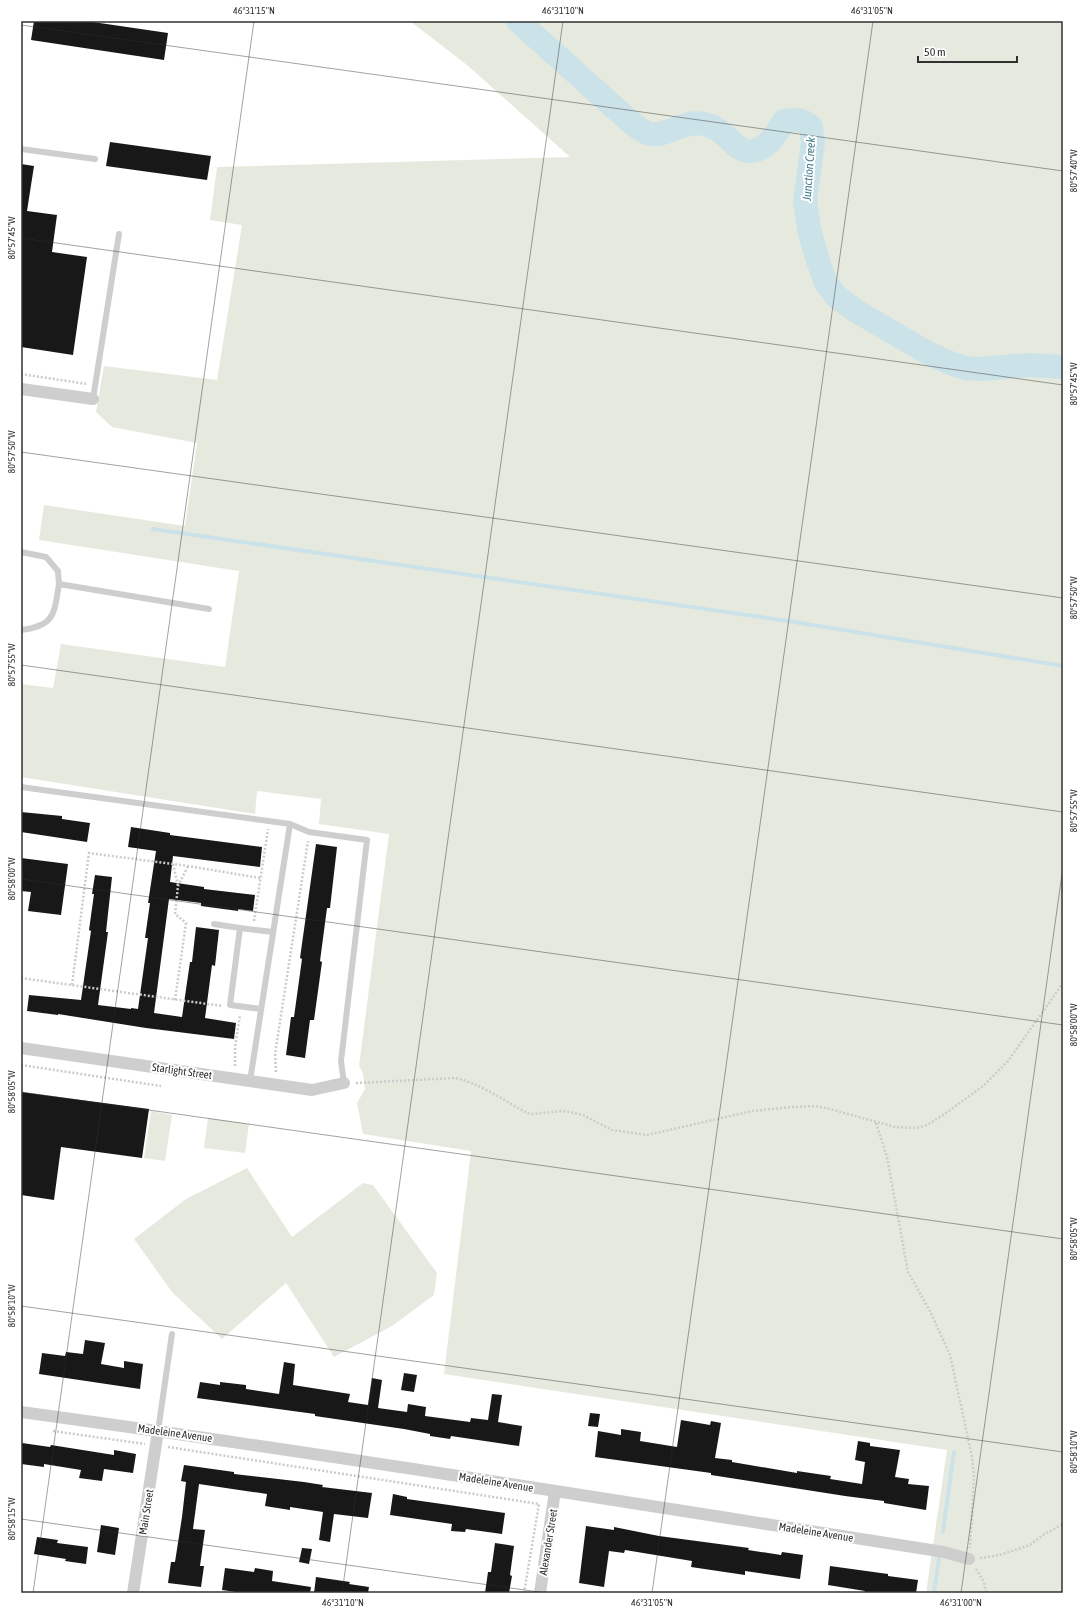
<svg xmlns="http://www.w3.org/2000/svg" width="1084" height="1614" viewBox="0 0 1084 1614" font-family="'Asap Condensed',sans-serif">
<style>
.green{fill:#e6eade}
.lines{fill:none;stroke-linecap:round;stroke-linejoin:round}
.stream{stroke:#cce2e9;stroke-width:4}
.river{stroke:#cce2e9;stroke-width:24}
.building{fill:#181818}
.path{stroke:#cbcbcb;stroke-width:2.5;stroke-dasharray:2 2;stroke-linecap:butt}
.lane{stroke:#cecece;stroke-width:6}
.street{stroke:#cecece;stroke-width:12}
.ticks{fill:none;stroke:#313131;stroke-width:1;stroke-opacity:0.45}
.labels{text-anchor:middle;stroke-width:4;stroke-linejoin:round;paint-order:stroke}
.street-label{font-size:11px;fill:#313131;stroke:#fff}
.water-label{font-size:12px;font-style:italic;fill:#457d8e;stroke:#fff}
.neatline{fill:none;stroke:#313131;stroke-width:1.5}
.ticks-label{font-size:10px;text-anchor:middle;fill:#313131}
</style>
<rect width="100%" height="100%" fill="#fff"/>
<path class="green" d="M 410,21 L 1063,21 L 1063,1593 L 926,1593 L 947,1450 L 444,1374 L 471,1151 L 363,1134 L 357,1103 L 365,1089 L 363,1073 L 359,1066 L 389,834 L 319,824 L 321,799 L 257,791 L 255,814 L 21,777 L 21,684 L 53,688 L 61,644 L 225,667 L 239,571 L 39,540 L 44,505 L 185,526 L 197,443 L 112,427 L 96,412 L 104,366 L 217,380 L 242,225 L 210,220 L 217,167 L 570,157 L 467,65 Z
M 151,1111 L 172,1115 L 165,1161 L 144,1158 Z
M 208,1118 L 249,1124 L 245,1153 L 204,1148 Z
M 247,1168 L 292,1237 L 363,1183 L 373,1185 L 437,1273 L 434,1295 L 392,1326 L 334,1357 L 286,1283 L 222,1339 L 172,1292 L 134,1239 L 186,1199 Z"/>
<g class="lines">
<path class="stream" d="M 153,529 L 788,621 L 1063,666
M 943,1532 L 954,1452
M 934,1593 L 939,1558"/>
<path class="river" d="M 518,21 L 634,125 C 639,128 644,133 650,134 C 674,136 686,115 713,127 C 727,133 737,153 751,151 C 767,150 776,134 784,121 C 796,119 803,119 811,127 L 813,142 L 805,201 L 809,229 L 817,258 L 826,283 L 837,297 L 856,311 L 928,353 L 950,363 L 966,368 L 980,369 L 1029,365 L 1063,367"/>
</g>
<path class="building" d="M 34,21 L 86,21 L 168,33 L 164,60 L 31,40 Z
M 110,142 L 211,156 L 207,180 L 106,166 Z
M 21,164 L 34,166 L 27,211 L 57,215 L 52,252 L 87,257 L 73,355 L 21,347 Z
M 21,812 L 62,816 L 62,819 L 90,823 L 87,842 L 21,832 Z
M 131,827 L 170,833 L 170,835 L 262,847 L 260,867 L 173,856 L 170,882 L 204,887 L 204,889 L 255,895 L 253,911 L 238,909 L 238,911 L 201,906 L 201,903 L 169,899 L 154,1013 L 182,1017 L 190,962 L 192,962 L 196,927 L 219,930 L 215,966 L 212,965 L 205,1018 L 236,1023 L 234,1039 L 146,1028 L 58,1014 L 58,1015 L 27,1011 L 29,995 L 81,1000 L 91,931 L 89,930 L 94,894 L 92,894 L 95,875 L 112,877 L 106,932 L 108,932 L 98,1005 L 131,1009 L 131,1008 L 138,1009 L 148,938 L 145,938 L 150,903 L 148,903 L 156,851 L 128,847 Z
M 316,844 L 337,847 L 330,908 L 327,908 L 320,961 L 322,962 L 314,1020 L 310,1020 L 305,1058 L 286,1055 L 291,1017 L 294,1017 L 302,959 L 300,958 Z
M 21,858 L 68,864 L 61,915 L 28,911 L 31,892 L 21,891 Z
M 21,1092 L 149,1109 L 142,1158 L 61,1147 L 54,1200 L 21,1195 Z
M 85,1340 L 105,1343 L 101,1364 L 124,1368 L 124,1361 L 143,1364 L 140,1389 L 39,1374 L 42,1353 L 65,1356 L 66,1352 L 83,1354 Z
M 284,1362 L 295,1364 L 293,1385 L 350,1394 L 348,1402 L 368,1405 L 372,1378 L 382,1380 L 378,1408 L 407,1412 L 408,1404 L 426,1407 L 425,1416 L 470,1422 L 471,1418 L 488,1420 L 492,1394 L 502,1395 L 498,1422 L 522,1426 L 519,1446 L 451,1436 L 450,1439 L 430,1436 L 430,1434 L 404,1429 L 315,1416 L 315,1414 L 197,1398 L 200,1382 L 220,1385 L 220,1382 L 246,1385 L 246,1389 L 279,1394 Z
M 404,1373 L 417,1375 L 414,1392 L 401,1390 Z
M 590,1413 L 600,1414 L 598,1427 L 588,1426 Z
M 681,1420 L 710,1425 L 711,1421 L 721,1423 L 715,1458 L 732,1460 L 732,1462 L 797,1473 L 797,1471 L 831,1476 L 830,1479 L 862,1484 L 865,1462 L 855,1460 L 858,1441 L 870,1443 L 870,1446 L 900,1450 L 895,1477 L 909,1479 L 908,1484 L 929,1486 L 926,1510 L 884,1503 L 884,1501 L 845,1496 L 711,1475 L 711,1473 L 595,1457 L 598,1431 L 621,1435 L 621,1429 L 641,1432 L 640,1441 L 677,1447 Z
M 22,1443 L 50,1447 L 51,1445 L 114,1455 L 114,1450 L 136,1454 L 133,1473 L 104,1469 L 102,1481 L 79,1478 L 81,1470 L 44,1464 L 44,1467 L 21,1464 Z
M 184,1465 L 234,1472 L 234,1474 L 304,1482 L 323,1485 L 322,1487 L 372,1493 L 368,1518 L 334,1514 L 330,1542 L 319,1540 L 323,1512 L 290,1507 L 290,1510 L 265,1506 L 267,1494 L 199,1484 L 193,1529 L 205,1530 L 200,1566 L 204,1566 L 201,1587 L 168,1583 L 171,1562 L 175,1562 L 182,1517 L 186,1482 L 181,1481 Z
M 393,1494 L 407,1497 L 407,1499 L 505,1513 L 502,1534 L 466,1529 L 465,1532 L 451,1531 L 452,1524 L 390,1515 Z
M 101,1525 L 119,1528 L 115,1555 L 97,1552 Z
M 586,1526 L 614,1530 L 614,1527 L 659,1536 L 749,1548 L 748,1550 L 781,1555 L 782,1552 L 803,1555 L 800,1579 L 745,1571 L 745,1575 L 691,1567 L 692,1561 L 625,1550 L 624,1553 L 609,1551 L 604,1587 L 579,1583 Z
M 37,1537 L 58,1540 L 57,1543 L 88,1547 L 86,1564 L 65,1561 L 66,1559 L 34,1554 Z
M 495,1543 L 514,1546 L 510,1575 L 512,1576 L 509,1593 L 485,1593 L 488,1572 L 491,1572 Z
M 302,1548 L 312,1549 L 309,1564 L 299,1562 Z
M 830,1566 L 888,1574 L 888,1576 L 918,1580 L 916,1593 L 864,1593 L 865,1591 L 828,1585 Z
M 225,1568 L 254,1572 L 255,1568 L 273,1571 L 272,1581 L 311,1587 L 310,1593 L 243,1593 L 222,1590 Z
M 316,1577 L 350,1582 L 349,1584 L 369,1587 L 368,1593 L 314,1593 Z"/>
<g class="lines">
<path class="path" d="M 21,374 L 87,384
M 173,864 L 178,886
M 254,921 L 268,829
M 21,978 L 222,1006
M 72,985 L 89,853 L 188,866 L 260,878
M 175,1000 L 186,923 L 175,914 L 178,886 L 188,866
M 21,1065 L 161,1086
M 235,1066 L 235,1047 L 240,1015
M 276,1072 L 275,1054 L 308,841
M 356,1083 L 454,1078 C 478,1082 505,1101 527,1113 L 532,1114 L 562,1111 L 570,1112 L 583,1115 L 612,1130 L 647,1135 L 752,1111 L 792,1107 L 815,1106 L 830,1109 L 895,1127 L 916,1128 L 927,1125 L 943,1115 L 983,1086 L 1008,1061 L 1063,983
M 876,1123 L 887,1157 L 908,1272 L 930,1311 L 950,1355 L 972,1457 L 974,1476 L 970,1548
M 53,1431 L 145,1444
M 168,1447 L 539,1504 L 524,1593
M 980,1558 L 1000,1555 L 1030,1545 L 1043,1535 L 1063,1524
M 976,1569 L 984,1582 L 986,1593"/>
<path class="lane" d="M 21,149 L 95,159
M 93,399 L 119,234
M 21,552 L 46,557 L 58,571 L 59,584 L 209,609
M 21,630 C 55,626 54,614 59,584
M 21,787 L 290,824 L 250,1081
M 290,824 L 309,832 L 367,840 L 341,1061 L 344,1083
M 214,924 L 240,928
M 261,1009 L 230,1005 L 240,928 L 273,932
M 158,1431 L 172,1334"/>
<path class="street" d="M 21,389 L 93,399
M 21,1048 L 312,1090 L 344,1083
M 21,1412 C 329,1454 637,1504 944,1552 L 969,1559
M 133,1593 L 158,1431
M 540,1593 L 555,1491"/>
</g>
<path class="ticks" d="M 21,25 L 1063,171M 21,238 L 1063,385M 21,452 L 1063,598M 21,665 L 1063,812M 21,879 L 1063,1025M 21,1092 L 1063,1239M 21,1306 L 1063,1452M 21,1519 L 546,1593M 33,1593 L 254,21M 342,1593 L 563,21M 652,1593 L 873,21M 961,1593 L 1063,867"/>
<g class="labels">
<g class="street-label">
<text transform="translate(182 1071) rotate(8)" y="4">Starlight Street</text>
<text transform="translate(175 1433) rotate(8)" y="4">Madeleine Avenue</text>
<text transform="translate(496 1482) rotate(9)" y="4">Madeleine Avenue</text>
<text transform="translate(146 1512) rotate(-81)" y="4">Main Street</text>
<text transform="translate(816 1532) rotate(9)" y="4">Madeleine Avenue</text>
<text transform="translate(548 1542) rotate(-81)" y="4">Alexander Street</text>
</g>
<g class="water-label">
<text transform="translate(809 169) rotate(-86)" y="4">Junction Creek</text>
</g>
</g>
<rect width="1084" height="1614" fill="none" stroke="#ffffff" stroke-width="44"/>
<path d="M918 56v6h99v-6" fill="none" stroke="#313131" stroke-width="2"/>
<text x="924" y="56" font-size="12" fill="#313131" stroke="#ffffff" stroke-width="3" paint-order="stroke">50 m</text>
<rect x="22" y="22" width="1040" height="1570" class="neatline"/>
<g class="ticks-label">
<text x="254" y="14">46°31'15"N</text>
<text x="563" y="14">46°31'10"N</text>
<text x="872" y="14">46°31'05"N</text>
<text transform="translate(1073 171) rotate(-90)" y="4">80°57'40"W</text>
<text transform="translate(11 238) rotate(-90)" y="4">80°57'45"W</text>
<text transform="translate(1073 384) rotate(-90)" y="4">80°57'45"W</text>
<text transform="translate(11 452) rotate(-90)" y="4">80°57'50"W</text>
<text transform="translate(1073 598) rotate(-90)" y="4">80°57'50"W</text>
<text transform="translate(11 665) rotate(-90)" y="4">80°57'55"W</text>
<text transform="translate(1073 811) rotate(-90)" y="4">80°57'55"W</text>
<text transform="translate(11 879) rotate(-90)" y="4">80°58'00"W</text>
<text transform="translate(1073 1025) rotate(-90)" y="4">80°58'00"W</text>
<text transform="translate(11 1092) rotate(-90)" y="4">80°58'05"W</text>
<text transform="translate(1073 1239) rotate(-90)" y="4">80°58'05"W</text>
<text transform="translate(11 1306) rotate(-90)" y="4">80°58'10"W</text>
<text transform="translate(1073 1452) rotate(-90)" y="4">80°58'10"W</text>
<text transform="translate(11 1519) rotate(-90)" y="4">80°58'15"W</text>
<text x="343" y="1606">46°31'10"N</text>
<text x="652" y="1606">46°31'05"N</text>
<text x="961" y="1606">46°31'00"N</text>
</g>
</svg>
